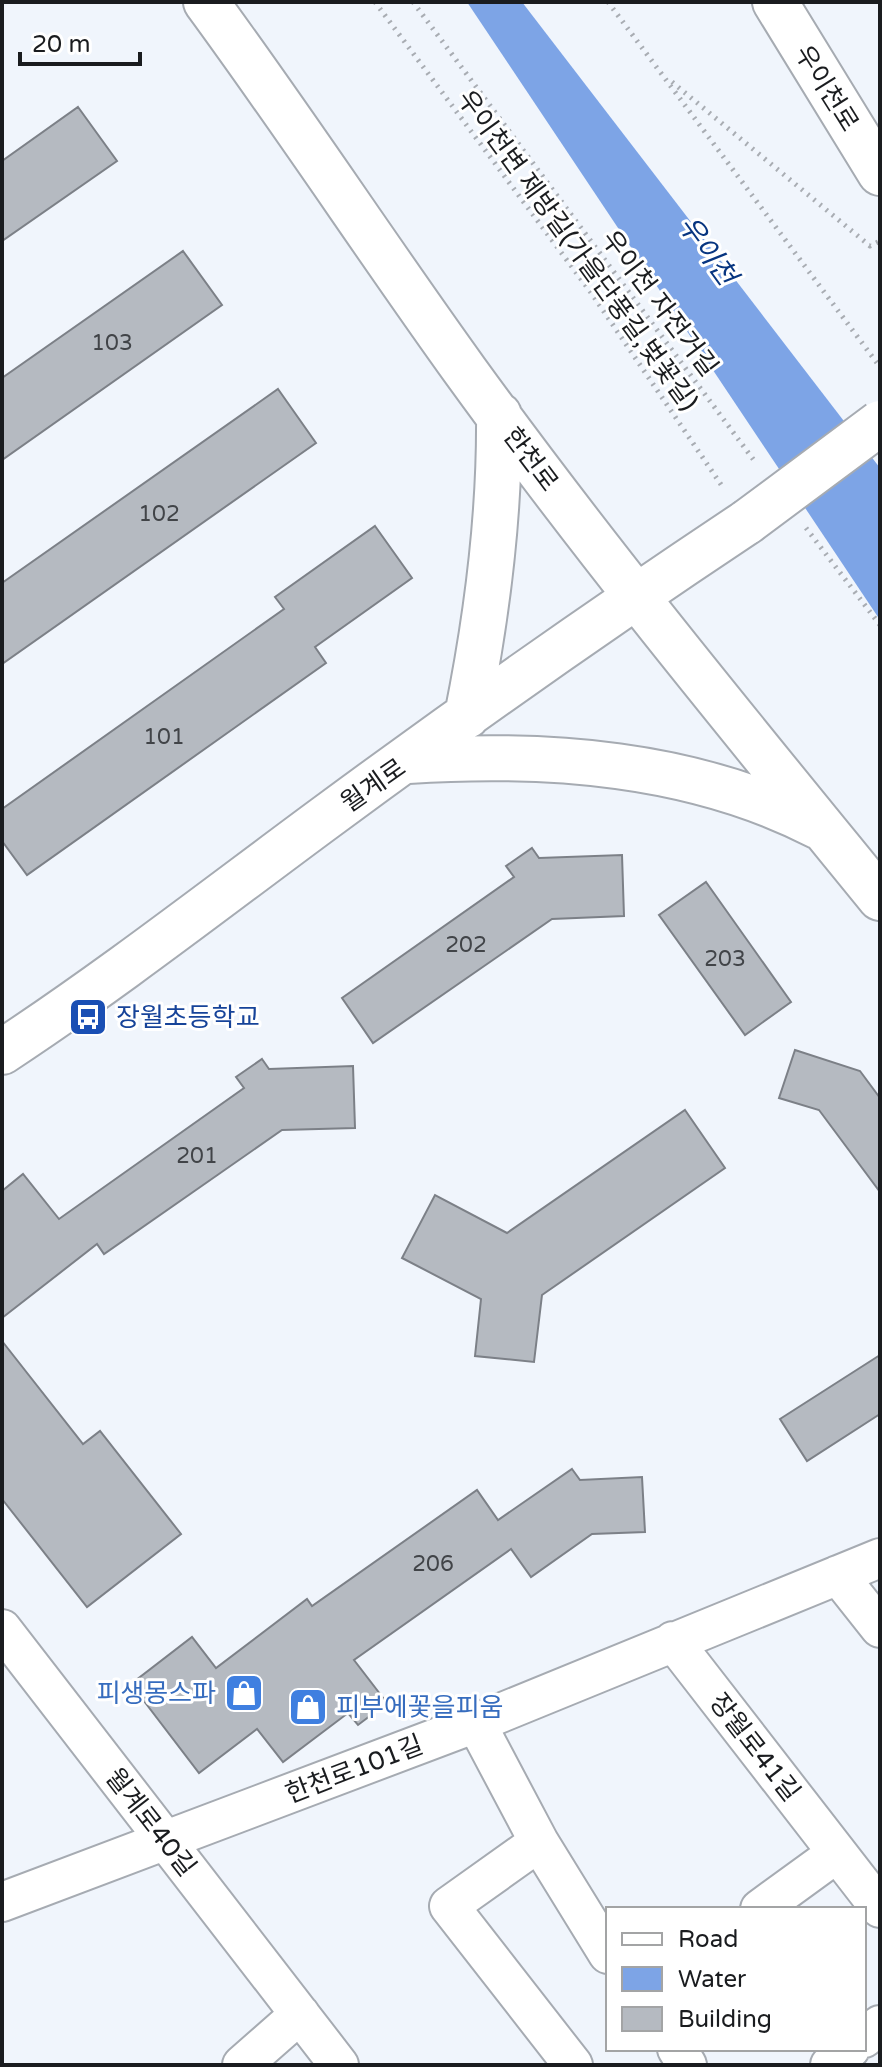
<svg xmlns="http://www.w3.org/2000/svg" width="882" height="2067" viewBox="0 0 882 2067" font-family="'Varela Round','Noto Sans KR',sans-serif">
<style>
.water{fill:#7da4e6}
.building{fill:#b5bac1;stroke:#7c8087;stroke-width:2}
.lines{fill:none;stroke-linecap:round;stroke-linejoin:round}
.minor-casing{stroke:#a6abb2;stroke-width:42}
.tertiary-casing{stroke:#a6abb2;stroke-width:48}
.secondary-casing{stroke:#a6abb2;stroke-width:48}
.path{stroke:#a9adb3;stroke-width:5;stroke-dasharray:2 6;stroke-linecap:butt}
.minor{stroke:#fff;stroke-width:38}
.tertiary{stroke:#fff;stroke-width:44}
.secondary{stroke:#fff;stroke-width:44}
.secondary-bridge-casing{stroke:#a6abb2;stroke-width:48;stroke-linecap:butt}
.secondary-bridge{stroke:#fff;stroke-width:44}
.labels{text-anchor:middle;stroke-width:6;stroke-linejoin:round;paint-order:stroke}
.number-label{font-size:22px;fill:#414448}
.street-label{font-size:26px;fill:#1a1c1f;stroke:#fff}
.transit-label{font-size:26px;fill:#164399;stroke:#fff;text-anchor:start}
.shop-label{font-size:26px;fill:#366cbe;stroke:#fff;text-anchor:end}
.water-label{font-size:28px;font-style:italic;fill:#073580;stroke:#fff}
</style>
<rect width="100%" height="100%" fill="#f0f5fc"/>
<path class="water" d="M 467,2 L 522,2 L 880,468 L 880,620 Z"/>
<path class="building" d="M 78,107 L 117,161 L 2,241 L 2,161 Z
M 183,251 L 222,305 L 2,460 L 2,378 Z
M 278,389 L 316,443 L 2,664 L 2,583 Z
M 375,526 L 412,578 L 315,647 L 326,663 L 27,875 L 2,841 L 2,809 L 284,609 L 275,597 Z
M 532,848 L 539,858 L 622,855 L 624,916 L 552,919 L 373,1043 L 342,998 L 514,877 L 506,866 Z
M 706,882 L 791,1002 L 745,1035 L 659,915 Z
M 795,1050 L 860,1071 L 880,1098 L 880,1192 L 819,1110 L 779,1098 Z
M 262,1059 L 269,1069 L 353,1066 L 355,1128 L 282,1130 L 104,1254 L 97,1244 L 2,1318 L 2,1191 L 23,1174 L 59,1219 L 244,1088 L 236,1077 Z
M 685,1110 L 725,1168 L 542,1295 L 534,1362 L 475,1356 L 481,1299 L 402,1258 L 435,1195 L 507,1233 Z
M 2,1341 L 83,1444 L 100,1431 L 181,1534 L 87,1607 L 2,1499 Z
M 880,1355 L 880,1414 L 807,1461 L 780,1419 Z
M 572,1469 L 580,1480 L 642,1477 L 645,1532 L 592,1534 L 531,1577 L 511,1549 L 354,1660 L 387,1703 L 358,1725 L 348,1713 L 283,1762 L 257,1729 L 199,1773 L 131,1684 L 192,1637 L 216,1668 L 307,1599 L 312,1606 L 477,1490 L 498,1520 Z"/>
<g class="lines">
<defs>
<path id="minor" d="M 838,1575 L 880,1628
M 2,1629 L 339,2065
M 673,1641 L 880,1908
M 476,1723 L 539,1842 L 608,1954
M 539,1842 L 449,1906 L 573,2065
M 2,1902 L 476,1723 L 880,1558
M 760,1909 L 837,1853
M 864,2038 L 880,2025
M 677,2049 L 687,2065
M 242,2065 L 300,2014
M 830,2065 L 850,2049"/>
<path id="tertiary" d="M 775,2 L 880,173"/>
<path id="secondary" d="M 206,2 C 295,123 378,250 466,372 C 597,553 739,725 880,898
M 467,716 C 487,617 500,517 499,415
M 408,761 C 546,752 693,762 819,827
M 2,1052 C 113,979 218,897 325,818 C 463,716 604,617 747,522"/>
</defs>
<use href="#minor" class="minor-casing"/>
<use href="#tertiary" class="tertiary-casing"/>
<use href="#secondary" class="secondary-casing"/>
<path class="path" d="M 375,2 L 592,294 L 724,489
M 413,2 L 756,463
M 608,2 L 880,367
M 672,82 L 870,246 L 880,241
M 806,528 L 880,625"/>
<use href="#minor" class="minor"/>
<use href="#tertiary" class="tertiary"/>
<use href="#secondary" class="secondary"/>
<defs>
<path id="secondary-bridge" d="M 747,522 L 880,423"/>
</defs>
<use href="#secondary-bridge" class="secondary-bridge-casing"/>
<use href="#secondary-bridge" class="secondary-bridge"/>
</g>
<defs>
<symbol id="bus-square" viewBox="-11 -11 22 22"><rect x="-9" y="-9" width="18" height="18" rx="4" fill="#1a4fb4" stroke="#fff"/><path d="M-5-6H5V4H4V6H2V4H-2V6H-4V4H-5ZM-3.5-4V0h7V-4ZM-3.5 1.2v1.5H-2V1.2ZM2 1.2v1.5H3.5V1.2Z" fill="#fff"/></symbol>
<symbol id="shop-square" viewBox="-11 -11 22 22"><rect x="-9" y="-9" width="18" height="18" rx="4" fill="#3f7fe0" stroke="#fff"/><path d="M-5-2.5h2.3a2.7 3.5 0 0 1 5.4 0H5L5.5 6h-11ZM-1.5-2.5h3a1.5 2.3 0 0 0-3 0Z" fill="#fff"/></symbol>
</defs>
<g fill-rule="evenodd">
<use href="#bus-square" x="66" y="995" width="44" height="44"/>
<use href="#shop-square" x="222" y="1671" width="44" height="44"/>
<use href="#shop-square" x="286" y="1685" width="44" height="44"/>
</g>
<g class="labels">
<g class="number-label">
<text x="112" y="350">103</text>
<text x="159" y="521">102</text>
<text x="164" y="744">101</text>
<text x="466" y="952">202</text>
<text x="725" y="966">203</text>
<text x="197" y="1163">201</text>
<text x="433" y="1571">206</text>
</g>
<g class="street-label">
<text transform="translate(827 88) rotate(58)" y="9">우이천로</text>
<text transform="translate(578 250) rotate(54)" y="9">우이천변 제방길(가을단풍길,벚꽃길)</text>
<text transform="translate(660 303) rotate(53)" y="9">우이천 자전거길</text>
<text transform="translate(531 459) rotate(53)" y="9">한천로</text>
<text transform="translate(373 785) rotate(-35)" y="9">월계로</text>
<text transform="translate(755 1747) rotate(52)" y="9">장월로41길</text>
<text transform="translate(354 1769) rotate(-21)" y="9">한천로101길</text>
<text transform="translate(151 1822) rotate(52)" y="9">월계로40길</text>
</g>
<g class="transit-label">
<text x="116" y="1026">장월초등학교</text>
</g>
<g class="shop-label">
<text x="216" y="1702">피생몽스파</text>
<text x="336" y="1716" text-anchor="start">피부에꽃을피움</text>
</g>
<g class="water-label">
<text transform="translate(708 250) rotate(54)" y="10">우이천</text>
</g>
</g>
<rect width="882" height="2067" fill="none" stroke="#1a1c1f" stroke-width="8"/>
<rect x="606" y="1907" width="260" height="144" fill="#ffffff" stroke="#a3a4a5" stroke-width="2"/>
<rect x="622" y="1933" width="40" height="12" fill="#ffffff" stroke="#a3a4a5" stroke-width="2"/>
<text x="678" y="1947" font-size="24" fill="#1a1c1f">Road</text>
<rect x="622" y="1967" width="40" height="24" fill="#7da4e6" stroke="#a3a4a5" stroke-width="2"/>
<text x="678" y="1987" font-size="24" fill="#1a1c1f">Water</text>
<rect x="622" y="2007" width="40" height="24" fill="#b5bac1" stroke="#a3a4a5" stroke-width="2"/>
<text x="678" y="2027" font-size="24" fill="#1a1c1f">Building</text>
<path d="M20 52v12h120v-12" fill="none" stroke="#1a1c1f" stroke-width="4"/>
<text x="32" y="52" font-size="24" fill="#1a1c1f" stroke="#ffffff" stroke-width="6" paint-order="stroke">20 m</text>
</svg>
